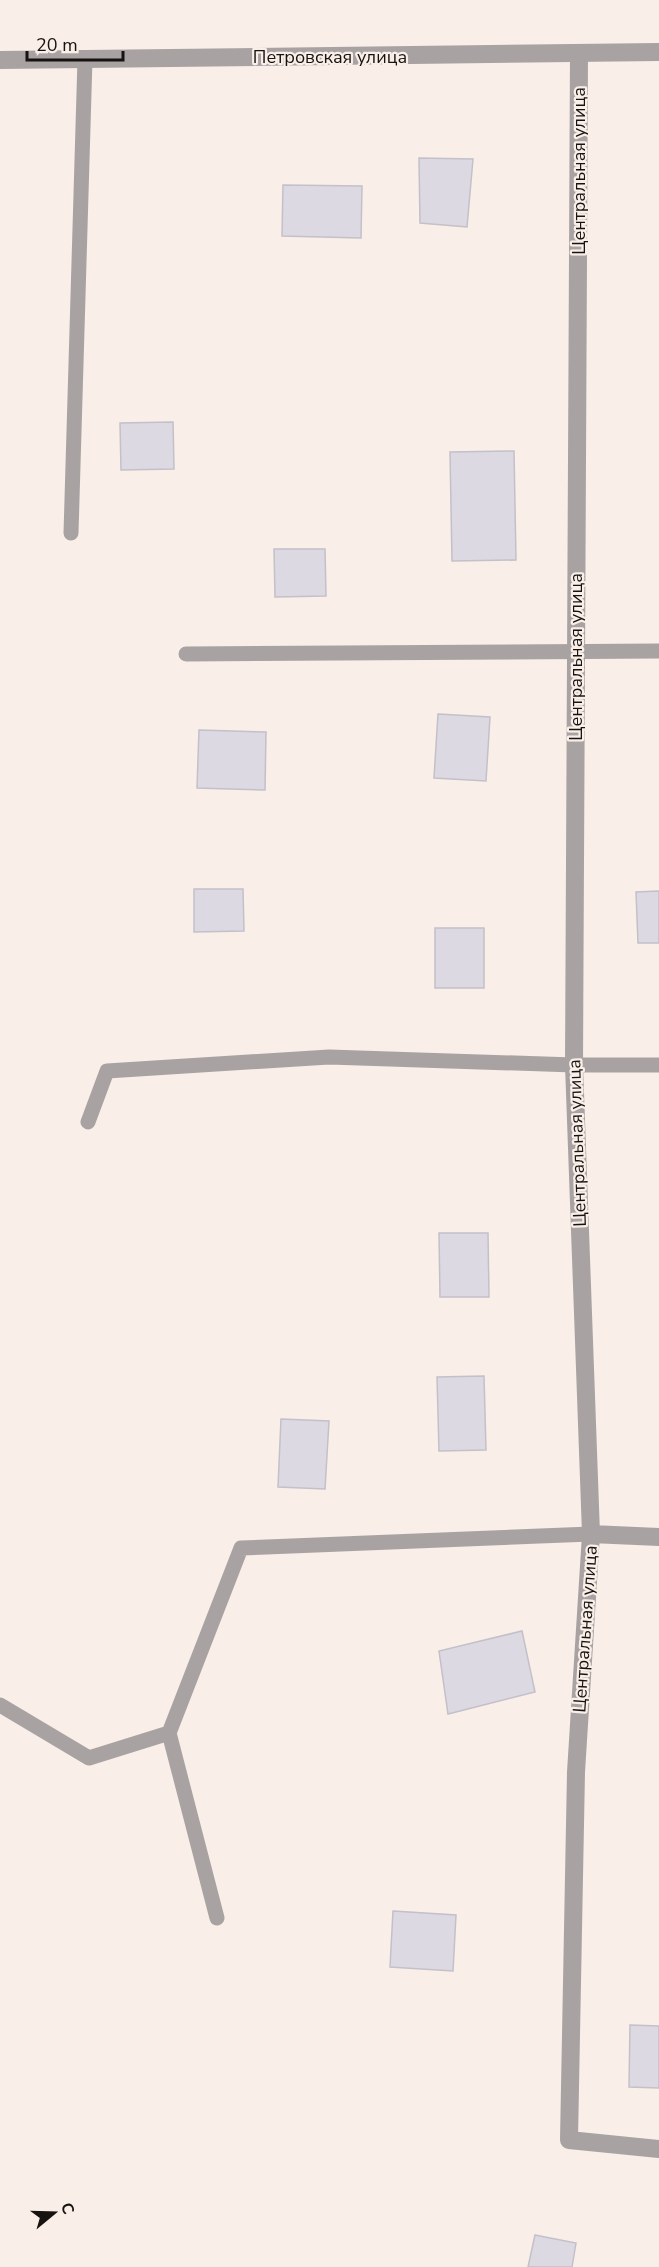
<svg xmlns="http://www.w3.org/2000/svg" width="659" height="2267" viewBox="0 0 659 2267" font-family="'Nunito Sans',sans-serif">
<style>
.building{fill:#ddd9e3;stroke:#c3c0c9;stroke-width:1.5}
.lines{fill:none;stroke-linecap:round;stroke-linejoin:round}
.service{stroke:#a8a3a2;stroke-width:15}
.minor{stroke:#a8a3a2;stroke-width:18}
.tertiary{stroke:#a8a3a2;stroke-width:18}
.labels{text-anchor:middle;stroke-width:4.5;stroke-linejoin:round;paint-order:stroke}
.street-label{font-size:18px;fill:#161311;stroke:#f9eee8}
</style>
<rect width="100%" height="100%" fill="#f9eee8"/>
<path class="building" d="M 419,158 L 473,159 L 467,227 L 420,223 Z
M 283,185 L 362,186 L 361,238 L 282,236 Z
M 173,422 L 174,469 L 121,470 L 120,423 Z
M 514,451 L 516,560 L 452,561 L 450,452 Z
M 274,549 L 325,549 L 326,596 L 275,597 Z
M 438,714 L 490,717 L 486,781 L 434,778 Z
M 199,730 L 266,732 L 265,790 L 197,788 Z
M 194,889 L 243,889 L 244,931 L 194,932 Z
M 659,891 L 659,943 L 638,943 L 636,892 Z
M 435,928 L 484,928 L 484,988 L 435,988 Z
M 439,1233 L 488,1233 L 489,1297 L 440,1297 Z
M 484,1376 L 486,1450 L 439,1451 L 437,1377 Z
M 281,1419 L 329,1421 L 325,1489 L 278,1487 Z
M 522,1631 L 535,1692 L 448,1714 L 439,1651 Z
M 393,1911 L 456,1915 L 453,1971 L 390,1967 Z
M 630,2025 L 659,2026 L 659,2088 L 629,2087 Z
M 535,2235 L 576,2243 L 572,2267 L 528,2267 Z"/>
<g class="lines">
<path class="service" d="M 71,533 L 85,59
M 186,654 L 659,651
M 88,1122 L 107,1071 L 329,1057 L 574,1065 L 659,1065
M 0,1705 L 89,1758 L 169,1733 L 241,1548 L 591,1534
M 169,1733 L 217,1918"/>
<path class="minor" d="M 579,55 L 574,1065 L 591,1534 L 576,1772 L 569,2140 L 659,2149
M 591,1534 L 659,1537"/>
<path class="tertiary" d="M 0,60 L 659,52"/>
</g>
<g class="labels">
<g class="street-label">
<text x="330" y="63">Петровская улица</text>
<text transform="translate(579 171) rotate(-90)" y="6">Центральная улица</text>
<text transform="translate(576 657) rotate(-90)" y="6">Центральная улица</text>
<text transform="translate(577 1143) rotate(-92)" y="6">Центральная улица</text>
<text transform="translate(585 1629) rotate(-86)" y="6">Центральная улица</text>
</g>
</g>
<g transform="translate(54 2213) rotate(71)" stroke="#f9eee8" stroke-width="4.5" paint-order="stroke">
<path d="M0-4.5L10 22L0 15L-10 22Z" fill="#161311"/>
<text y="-9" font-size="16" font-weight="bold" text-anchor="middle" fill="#161311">С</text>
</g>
<path d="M27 51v9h96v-9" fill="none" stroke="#161311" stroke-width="3"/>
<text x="36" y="51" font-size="18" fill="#161311" stroke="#f9eee8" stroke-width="4.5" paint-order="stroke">20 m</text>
</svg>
